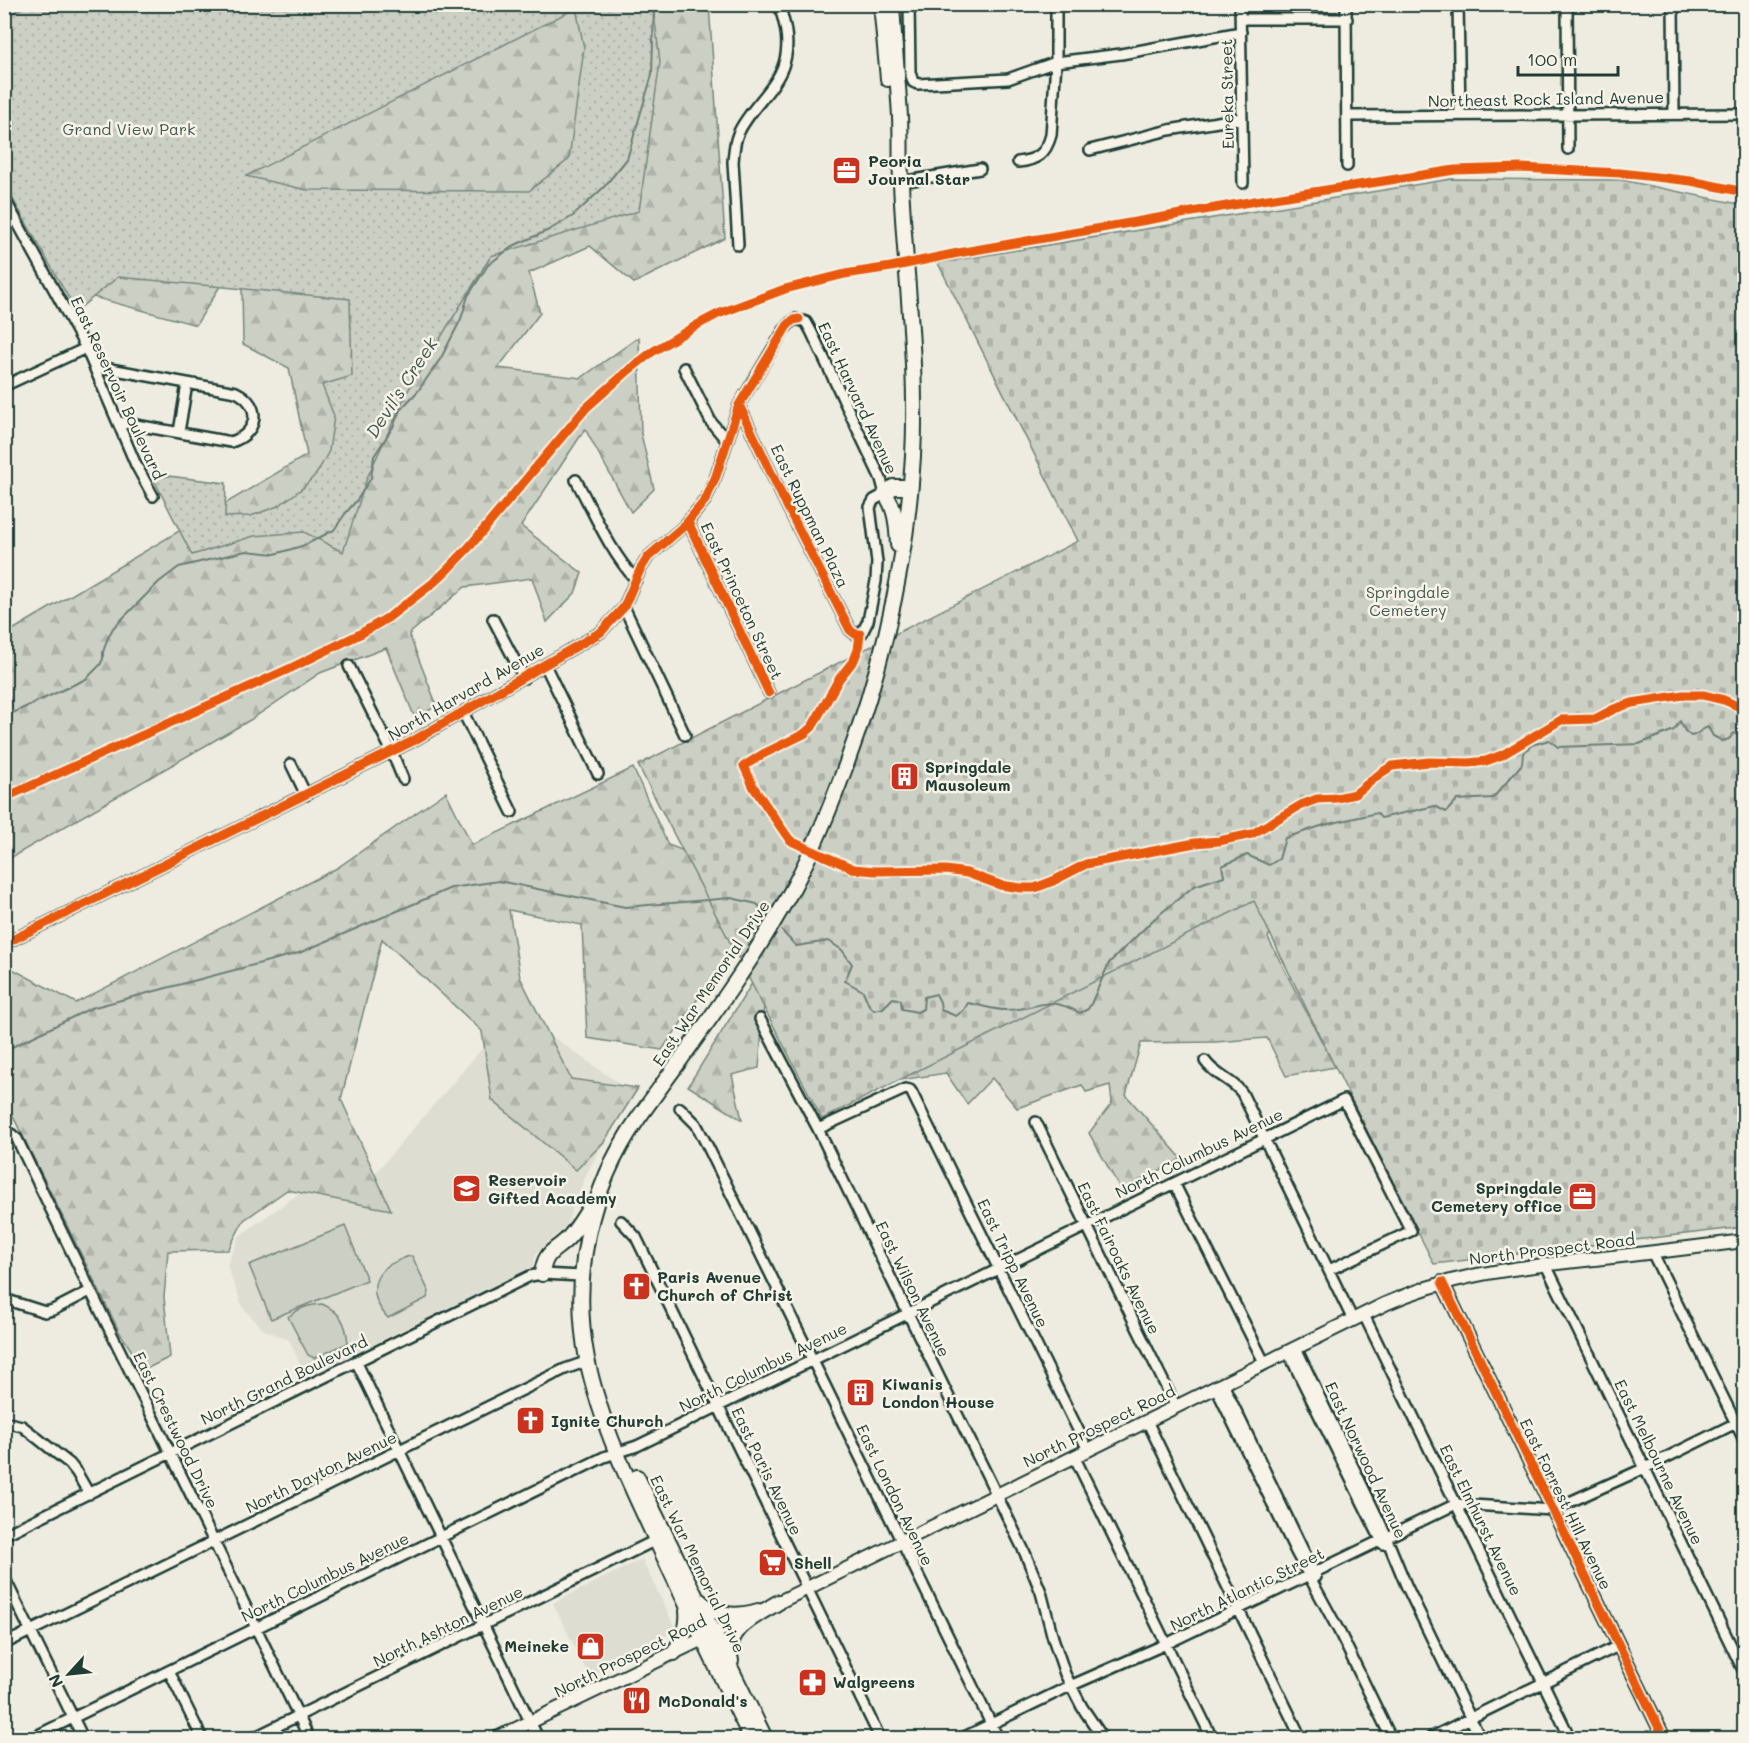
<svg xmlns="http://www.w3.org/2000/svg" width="1749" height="1743" viewBox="0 0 1749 1743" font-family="Mali,sans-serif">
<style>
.built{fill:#ddddd2}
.green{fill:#cccfc4;stroke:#76867c;stroke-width:1.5}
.forest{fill:url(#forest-firs);stroke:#76867c;stroke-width:1.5}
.cemetery{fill:url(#cemetery-stones);stroke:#76867c;stroke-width:1.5}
.park{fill:url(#park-dots);stroke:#76867c;stroke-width:1.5;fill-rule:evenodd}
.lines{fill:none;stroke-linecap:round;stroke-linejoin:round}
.stream{stroke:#6c7e74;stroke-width:2}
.minor-casing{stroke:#1f3d34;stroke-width:14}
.major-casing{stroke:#1f3d34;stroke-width:16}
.highway-casing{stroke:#1f3d34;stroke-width:18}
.minor{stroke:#f7f3e8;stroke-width:9}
.major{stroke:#f7f3e8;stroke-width:12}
.highway{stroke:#f7f3e8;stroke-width:14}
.cycleway-casing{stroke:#f7f3e8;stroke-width:13}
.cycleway{stroke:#e8590c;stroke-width:9}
.labels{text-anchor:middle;stroke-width:5;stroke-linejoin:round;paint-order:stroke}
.street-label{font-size:16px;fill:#1f3d34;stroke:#f7f3e8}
.park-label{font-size:16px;fill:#425a51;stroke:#f7f3e8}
.poi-label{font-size:16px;font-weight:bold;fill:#1f3d34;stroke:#f7f3e8;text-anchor:start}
.water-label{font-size:18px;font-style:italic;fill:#3f584f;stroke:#f7f3e8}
</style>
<defs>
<pattern id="forest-firs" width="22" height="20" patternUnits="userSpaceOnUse" patternTransform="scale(1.5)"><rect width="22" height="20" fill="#cccfc4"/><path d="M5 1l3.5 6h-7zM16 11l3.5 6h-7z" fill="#afb3a9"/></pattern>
<pattern id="cemetery-stones" width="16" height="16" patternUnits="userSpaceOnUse" patternTransform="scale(1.5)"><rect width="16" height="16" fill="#cccfc4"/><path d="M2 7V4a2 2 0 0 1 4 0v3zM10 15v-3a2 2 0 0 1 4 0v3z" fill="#afb3a9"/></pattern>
<pattern id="park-dots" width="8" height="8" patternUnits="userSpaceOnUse" patternTransform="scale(1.5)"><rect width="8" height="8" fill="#cccfc4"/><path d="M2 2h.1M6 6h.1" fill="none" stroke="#afb3a9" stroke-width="1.8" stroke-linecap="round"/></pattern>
</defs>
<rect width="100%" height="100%" fill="#eeece1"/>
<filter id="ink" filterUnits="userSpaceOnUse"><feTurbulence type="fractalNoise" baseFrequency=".0167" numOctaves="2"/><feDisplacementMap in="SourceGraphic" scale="12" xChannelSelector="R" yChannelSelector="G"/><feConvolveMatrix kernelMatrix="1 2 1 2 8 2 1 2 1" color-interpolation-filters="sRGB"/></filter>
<g filter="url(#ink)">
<path class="built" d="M 515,1010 L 631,1092 L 587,1173 L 565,1227 L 536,1253 L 533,1266 L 306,1377 L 289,1340 L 264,1330 L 243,1308 L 227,1265 L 239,1236 L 311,1185 L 348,1194 L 378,1170 Z
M 642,1559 L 676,1630 L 590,1678 L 553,1603 Z"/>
<path class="green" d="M 345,1226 L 367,1280 L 271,1319 L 249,1265 Z
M 409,1256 L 412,1256 L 429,1292 L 427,1298 L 388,1318 C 375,1304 368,1286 383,1270 C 389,1263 400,1260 409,1256 Z
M 322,1304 C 341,1312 346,1323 348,1343 L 314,1358 L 308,1355 L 288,1317 C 299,1308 308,1305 322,1304 Z"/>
<path class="forest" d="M 150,5 L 709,5 L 725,238 L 634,283 L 590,246 L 529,273 L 540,313 L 498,368 L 581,378 L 639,337 L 641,434 L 654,489 L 631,512 L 585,429 L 521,526 L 582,573 L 575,593 L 547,622 L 532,578 L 465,587 L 409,634 L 437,706 L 415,718 L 386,648 L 320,673 L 250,720 L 5,861 L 4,635 L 307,455 L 289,368 L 243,344 L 242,289 L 222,283 L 196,325 L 64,289 Z
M 633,768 L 668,845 L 728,867 L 786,860 L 728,956 L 662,1050 L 587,1038 L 582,925 L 509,910 L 520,977 L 571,1079 L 638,1088 L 604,1142 L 576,1170 L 492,1100 L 482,1031 L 382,939 L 341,1099 L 391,1210 L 287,1190 L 244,1220 L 228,1250 L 168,1251 L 164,1297 L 170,1357 L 144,1370 L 120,1333 L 5,1100 L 5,965 L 76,1003 L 337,868 L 446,792 L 472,845 Z
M 1299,858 L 1268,938 L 1335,1067 L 1286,1076 L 1267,1038 L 1215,1042 L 1141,1043 L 1126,1095 L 1182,1159 L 1121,1190 L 1089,1133 L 1112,1103 L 1110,1085 L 1086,1092 L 1082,1085 L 1017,1108 L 992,1078 L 967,1104 L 946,1073 L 887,1082 L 764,1004 L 759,1068 L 732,1075 L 742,1120 L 688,1086 L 759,972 Z"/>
<path class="cemetery" d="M 1451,179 L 1621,180 L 1744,205 L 1744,1227 L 1434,1264 L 1335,1067 L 1254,901 L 822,1119 L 638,765 L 1078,541 L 938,263 Z"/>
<path class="park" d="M 28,4 L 653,5 L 660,62 L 639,211 L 491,256 L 407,392 L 367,478 L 343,552 L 304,532 L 254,536 L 192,555 L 151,474 L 226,483 L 225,517 L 251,516 L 278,506 L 303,488 L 317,473 L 329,451 L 334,416 L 322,385 L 352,376 L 350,299 L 118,277 L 76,311 L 5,185 L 5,18 ZM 576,8 L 584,48 L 569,159 L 529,191 L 307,190 L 246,176 Z"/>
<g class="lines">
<path class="stream" d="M 4,717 L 86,679 L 100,665 L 103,659 L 103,652 L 107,640 L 113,628 L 159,582 L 179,567 L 246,551 L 275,554 L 305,545 L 334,530 L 345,514 L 357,500 L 371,478 L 374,456 L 393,427 L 400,410 L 418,391 L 441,358 L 461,319 L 468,296 L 488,265 L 513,246 L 549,230 L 573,216 L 604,187 L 627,159 L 652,75 L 654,4
M 782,931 L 796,946 L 829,941 L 842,950 L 852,964 L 845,981 L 863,991 L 869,1005 L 874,1010 L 883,1008 L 893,998 L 901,1000 L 902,1009 L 917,1012 L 923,1009 L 924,997 L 936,994 L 940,1002 L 941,1010 L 956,1016 L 964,1010 L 968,1003 C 981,1005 993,1010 1006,1010 C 1040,1010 1044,993 1080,1013 L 1088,1009 L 1091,1004 L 1109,963 L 1154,919 L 1194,886 L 1224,876 L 1222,866 L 1247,855 L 1269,865 L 1279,859 L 1285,838 L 1324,825 L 1377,813 L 1381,818 L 1435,806 L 1446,812 L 1457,800 L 1493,798 L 1522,764 L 1523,753 L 1532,745 L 1549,740 L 1558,747 L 1639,744 L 1674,730 L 1680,721 L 1685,731 L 1691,736 C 1698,735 1701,729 1708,727 L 1713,736 L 1723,741 L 1729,739 L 1734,733 L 1744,739
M 4,1051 L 91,1008 L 299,953 L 451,888 L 499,881 L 625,907 L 731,898 L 757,904 L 766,914"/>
<defs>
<path id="minor" d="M 909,4 L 910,72 L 913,82 L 918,84 L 1008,79 L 1056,62 L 1121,54 L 1241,32
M 1240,4 L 1243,183
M 1346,4 L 1347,166
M 1458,4 L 1460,115
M 1567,4 L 1568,149
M 1673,4 L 1674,113
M 4,7 L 9,4
M 1241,19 L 1347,19
M 1347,116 L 1744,114
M 1090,150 L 1169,130 L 1242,118
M 1018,162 C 1037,160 1046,154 1051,135 L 1056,62 L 1056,4
M 901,182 L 980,169
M 4,198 L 86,348 L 136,465 L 153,496
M 738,245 L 733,162 C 734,152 734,143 738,134 C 750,106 781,87 786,55 C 789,37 784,21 779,4
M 94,366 L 236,392 C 263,405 258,434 231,442 L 119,422
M 684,368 L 711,422 L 727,441
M 4,386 L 86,348
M 179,432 L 187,384
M 576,480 C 594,513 610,552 636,580
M 688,522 L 769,693
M 624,607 L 685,735
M 493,619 L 524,678
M 545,665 L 598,774
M 349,666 L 392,752 L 403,779
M 463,712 L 512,812
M 291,764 L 306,795
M 4,944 L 413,741 L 601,632 L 624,607 L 640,570 L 648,557 L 685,525 L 706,499 L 716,476 L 739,405 L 784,330 L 791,322 L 796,319 L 806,322 L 811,331 L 881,479 L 885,494 L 874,500 L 870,507 L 877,562 L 876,581 L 868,621 L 862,633 L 855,634 L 850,630 L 783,498 L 739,405
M 760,1019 L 818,1129 L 1025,1553 L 1041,1592 L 1053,1638 L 1065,1674 L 1082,1707 L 1103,1738
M 1205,1061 C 1215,1076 1232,1079 1242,1093 L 1353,1320
M 680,1108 L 696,1124 L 709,1149 L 998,1738
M 1036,1122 L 1176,1407
M 818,1129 L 905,1089 L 910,1090 L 912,1093 L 1088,1450
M 4,1136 L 11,1134 L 17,1139 C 113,1340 214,1538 309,1738
M 1174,1183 L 1265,1364
M 621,1221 L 636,1237 L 880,1738
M 1652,1252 L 1744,1440
M 1546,1265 L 1744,1672
M 4,1299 L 45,1312 L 53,1310 L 90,1291
M 1364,1315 L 1570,1738
M 1296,1348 L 1382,1527 L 1406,1585 L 1480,1738
M 1288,1352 L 1383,1544
M 356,1361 L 538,1738
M 1223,1384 L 1316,1577
M 1216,1388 L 1296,1552 L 1339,1631 L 1391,1738
M 1147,1421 L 1301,1738
M 4,1422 L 22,1426 L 70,1464 L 77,1473 L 89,1494
M 1074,1456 L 1212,1738
M 4,1535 L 530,1276 L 542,1274 L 582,1276
M 4,1577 L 83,1738
M 4,1644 L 565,1369 L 588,1361
M 169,1671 L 202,1738
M 32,1738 L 604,1457 L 637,1446 L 1344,1100 L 1411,1231 L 1329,1270
M 253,1738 L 656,1540
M 962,1738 L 1070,1686 L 1166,1644 L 1456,1504 L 1552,1510 L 1645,1468 L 1744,1419
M 1430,1738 L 1618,1646"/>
<path id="major" d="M 1442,1282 L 1664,1738
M 771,1606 L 1385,1304 C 1450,1275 1507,1269 1576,1261 C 1632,1255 1689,1248 1744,1241
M 497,1738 L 750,1616"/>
<path id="highway" d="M 881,4 L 888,79
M 898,545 C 897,526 896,508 885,494 L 893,487 L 910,487
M 542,1274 C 545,1249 556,1252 570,1236 C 578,1227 584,1217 590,1207
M 637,1477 L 765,1738
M 700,1601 C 715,1617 738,1617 758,1611
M 674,1653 C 682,1639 689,1628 687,1611
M 731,1661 C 723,1629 756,1616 779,1602
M 751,1738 C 719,1673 688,1608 657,1542 C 629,1483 600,1422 587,1359 C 571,1277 589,1189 637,1120 C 691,1044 748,971 793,888 C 813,850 830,809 845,768 C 882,668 907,563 913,456 C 918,364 905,274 901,183 C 900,161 901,139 900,117 C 898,80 894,42 892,4"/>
</defs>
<use href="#minor" class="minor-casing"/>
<use href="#major" class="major-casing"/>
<use href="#highway" class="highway-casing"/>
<use href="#minor" class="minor"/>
<use href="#major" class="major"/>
<use href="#highway" class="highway"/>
<defs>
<path id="cycleway" d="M 739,405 L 783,498 L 850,630 L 855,634 L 860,634 L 858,650 L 854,660 L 839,679 L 812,727 L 804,734 L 763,754 L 744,766 L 754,788 L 789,839 L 793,842 L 854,869 L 875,871 L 946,870 L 967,873 L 1000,885 L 1021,888 L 1035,888 L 1053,881 L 1086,864 L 1195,843 L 1219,841 L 1252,834 L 1301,805 L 1317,799 L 1337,798 L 1355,794 L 1381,773 L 1392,766 L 1429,762 L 1469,763 L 1486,761 L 1502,755 L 1561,720 L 1595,719 L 1614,709 L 1632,703 L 1683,695 L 1703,695 L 1724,700 L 1744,709
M 688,522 L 769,693
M 4,798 L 291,668 L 360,634 L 389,617 L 433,583 L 446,571 L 470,546 L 586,408 L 629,370 L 652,352 L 697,325 L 718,314 L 785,289 L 845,274 L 891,267 L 958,253 L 1255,201 L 1455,170 L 1521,168 L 1620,173 L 1691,181 L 1744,192
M 4,944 L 413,741 L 601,632 L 624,607 L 640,570 L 648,557 L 685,525 L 706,499 L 716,476 L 739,405 L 787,326 L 793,320 L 799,319
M 1442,1282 L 1664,1738"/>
</defs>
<use href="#cycleway" class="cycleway-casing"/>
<use href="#cycleway" class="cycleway"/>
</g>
</g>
<defs>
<symbol id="office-square" viewBox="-11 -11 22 22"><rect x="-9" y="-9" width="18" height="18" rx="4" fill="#c8321e" stroke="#f7f3e8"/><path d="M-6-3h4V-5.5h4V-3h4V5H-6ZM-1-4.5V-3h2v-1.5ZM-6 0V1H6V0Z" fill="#fff"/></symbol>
<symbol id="building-square" viewBox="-11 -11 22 22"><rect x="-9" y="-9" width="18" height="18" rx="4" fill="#c8321e" stroke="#f7f3e8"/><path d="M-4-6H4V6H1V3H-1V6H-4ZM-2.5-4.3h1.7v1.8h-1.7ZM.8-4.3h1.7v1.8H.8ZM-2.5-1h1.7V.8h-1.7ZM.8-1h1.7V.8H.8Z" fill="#fff"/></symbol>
<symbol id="school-square" viewBox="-11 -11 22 22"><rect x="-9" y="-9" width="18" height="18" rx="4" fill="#c8321e" stroke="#f7f3e8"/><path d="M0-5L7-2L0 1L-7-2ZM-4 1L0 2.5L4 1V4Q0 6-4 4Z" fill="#fff"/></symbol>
<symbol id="church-square" viewBox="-11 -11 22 22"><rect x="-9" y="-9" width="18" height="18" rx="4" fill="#c8321e" stroke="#f7f3e8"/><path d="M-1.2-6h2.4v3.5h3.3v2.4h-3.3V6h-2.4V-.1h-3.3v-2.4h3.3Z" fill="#fff"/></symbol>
<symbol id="supermarket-square" viewBox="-11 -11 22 22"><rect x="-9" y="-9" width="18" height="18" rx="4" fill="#c8321e" stroke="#f7f3e8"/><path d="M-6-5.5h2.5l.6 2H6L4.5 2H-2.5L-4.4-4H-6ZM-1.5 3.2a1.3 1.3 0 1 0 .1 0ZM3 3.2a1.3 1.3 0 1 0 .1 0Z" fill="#fff"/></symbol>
<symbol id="shop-square" viewBox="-11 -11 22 22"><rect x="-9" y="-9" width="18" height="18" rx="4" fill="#c8321e" stroke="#f7f3e8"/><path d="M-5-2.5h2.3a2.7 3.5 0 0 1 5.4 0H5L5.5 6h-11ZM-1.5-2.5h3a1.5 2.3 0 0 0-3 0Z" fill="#fff"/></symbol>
<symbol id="pharmacy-square" viewBox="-11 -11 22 22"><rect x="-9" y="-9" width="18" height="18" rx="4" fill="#c8321e" stroke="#f7f3e8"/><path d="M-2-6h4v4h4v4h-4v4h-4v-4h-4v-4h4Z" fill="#fff"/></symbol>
<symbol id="restaurant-square" viewBox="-11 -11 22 22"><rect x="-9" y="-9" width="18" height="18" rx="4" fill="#c8321e" stroke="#f7f3e8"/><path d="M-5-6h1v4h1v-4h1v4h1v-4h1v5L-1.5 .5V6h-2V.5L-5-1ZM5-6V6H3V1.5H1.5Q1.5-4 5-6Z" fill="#fff"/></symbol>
</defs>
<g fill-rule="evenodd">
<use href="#office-square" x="830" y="154" width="33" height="33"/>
<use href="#building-square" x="888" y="760" width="33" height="33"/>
<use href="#school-square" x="450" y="1172" width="33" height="33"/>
<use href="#office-square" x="1566" y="1180" width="33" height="33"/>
<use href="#church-square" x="620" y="1270" width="33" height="33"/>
<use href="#building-square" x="844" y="1376" width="33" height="33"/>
<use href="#church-square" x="514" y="1404" width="33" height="33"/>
<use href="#supermarket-square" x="756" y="1546" width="33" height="33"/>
<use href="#shop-square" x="574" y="1630" width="33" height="33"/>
<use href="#pharmacy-square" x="796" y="1666" width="33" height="33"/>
<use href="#restaurant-square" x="620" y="1684" width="33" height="33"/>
</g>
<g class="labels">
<g class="street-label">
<text transform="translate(1227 94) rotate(-91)" y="6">Eureka Street</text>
<text transform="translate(1546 99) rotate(-1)" y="6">Northeast Rock Island Avenue</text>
<text transform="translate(118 388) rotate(65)" y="6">East Reservoir Boulevard</text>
<text transform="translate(858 398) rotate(65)" y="6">East Harvard Avenue</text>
<text transform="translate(810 516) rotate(64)" y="6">East Ruppman Plaza</text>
<text transform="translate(742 601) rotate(65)" y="6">East Princeton Street</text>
<text transform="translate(466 692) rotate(-30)" y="6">North Harvard Avenue</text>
<text transform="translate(711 983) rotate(-56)" y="6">East War Memorial Drive</text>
<text transform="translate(1199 1153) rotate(-26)" y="6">North Columbus Avenue</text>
<text transform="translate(1552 1249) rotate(-7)" y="6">North Prospect Road</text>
<text transform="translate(1119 1258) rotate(64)" y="6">East Fairoaks Avenue</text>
<text transform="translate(1013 1263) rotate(64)" y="6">East Tripp Avenue</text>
<text transform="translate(913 1289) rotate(64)" y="6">East Wilson Avenue</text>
<text transform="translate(763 1367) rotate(-26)" y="6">North Columbus Avenue</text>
<text transform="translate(284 1380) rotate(-26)" y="6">North Grand Boulevard</text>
<text transform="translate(1099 1426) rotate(-26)" y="6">North Prospect Road</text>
<text transform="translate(176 1430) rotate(64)" y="6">East Crestwood Drive</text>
<text transform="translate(1366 1460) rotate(65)" y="6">East Norwood Avenue</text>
<text transform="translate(1659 1462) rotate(64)" y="6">East Melbourne Avenue</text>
<text transform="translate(767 1471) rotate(64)" y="6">East Paris Avenue</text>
<text transform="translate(321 1472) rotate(-26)" y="6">North Dayton Avenue</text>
<text transform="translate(895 1495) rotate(64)" y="6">East London Avenue</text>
<text transform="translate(1566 1504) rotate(64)" y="6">East Forrest Hill Avenue</text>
<text transform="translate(1481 1520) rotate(64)" y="6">East Elmhurst Avenue</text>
<text transform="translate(698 1564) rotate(64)" y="6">East War Memorial Drive</text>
<text transform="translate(325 1577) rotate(-26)" y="6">North Columbus Avenue</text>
<text transform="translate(1247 1589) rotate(-26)" y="6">North Atlantic Street</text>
<text transform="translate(448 1626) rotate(-26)" y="6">North Ashton Avenue</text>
<text transform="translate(630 1656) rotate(-26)" y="6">North Prospect Road</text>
</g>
<g class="park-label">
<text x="129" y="135">Grand View Park</text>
<text x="1408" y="598">Springdale<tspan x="1408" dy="18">Cemetery</tspan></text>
</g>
<g class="poi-label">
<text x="868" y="167">Peoria<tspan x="868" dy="18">Journal Star</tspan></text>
<text x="925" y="773">Springdale<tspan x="925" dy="18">Mausoleum</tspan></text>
<text x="488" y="1186">Reservoir<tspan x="488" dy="18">Gifted Academy</tspan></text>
<text x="1562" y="1194" text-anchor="end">Springdale<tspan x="1562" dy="18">Cemetery office</tspan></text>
<text x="657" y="1283">Paris Avenue<tspan x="657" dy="18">Church of Christ</tspan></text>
<text x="882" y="1390">Kiwanis<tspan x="882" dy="18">London House</tspan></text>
<text x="551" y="1427">Ignite Church</text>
<text x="794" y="1569">Shell</text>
<text x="569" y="1652" text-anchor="end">Meineke</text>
<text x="833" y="1688">Walgreens</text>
<text x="658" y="1707">McDonald's</text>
</g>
<g class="water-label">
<text transform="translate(402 388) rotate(-57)" y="6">Devil's Creek</text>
</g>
</g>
<rect width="1749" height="1743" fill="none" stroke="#f7f3e8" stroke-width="24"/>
<rect x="12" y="12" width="1725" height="1719" fill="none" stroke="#1f3d34" stroke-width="2" filter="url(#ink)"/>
<g transform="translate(69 1674) rotate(243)" stroke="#f7f3e8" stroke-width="4.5" paint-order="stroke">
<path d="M0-4.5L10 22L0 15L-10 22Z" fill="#1f3d34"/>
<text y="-9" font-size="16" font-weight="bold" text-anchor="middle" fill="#1f3d34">N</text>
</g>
<path d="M1518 66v9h100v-9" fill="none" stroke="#1f3d34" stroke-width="3"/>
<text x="1527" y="66" font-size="18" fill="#1f3d34" stroke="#f7f3e8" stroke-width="4.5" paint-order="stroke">100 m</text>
</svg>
